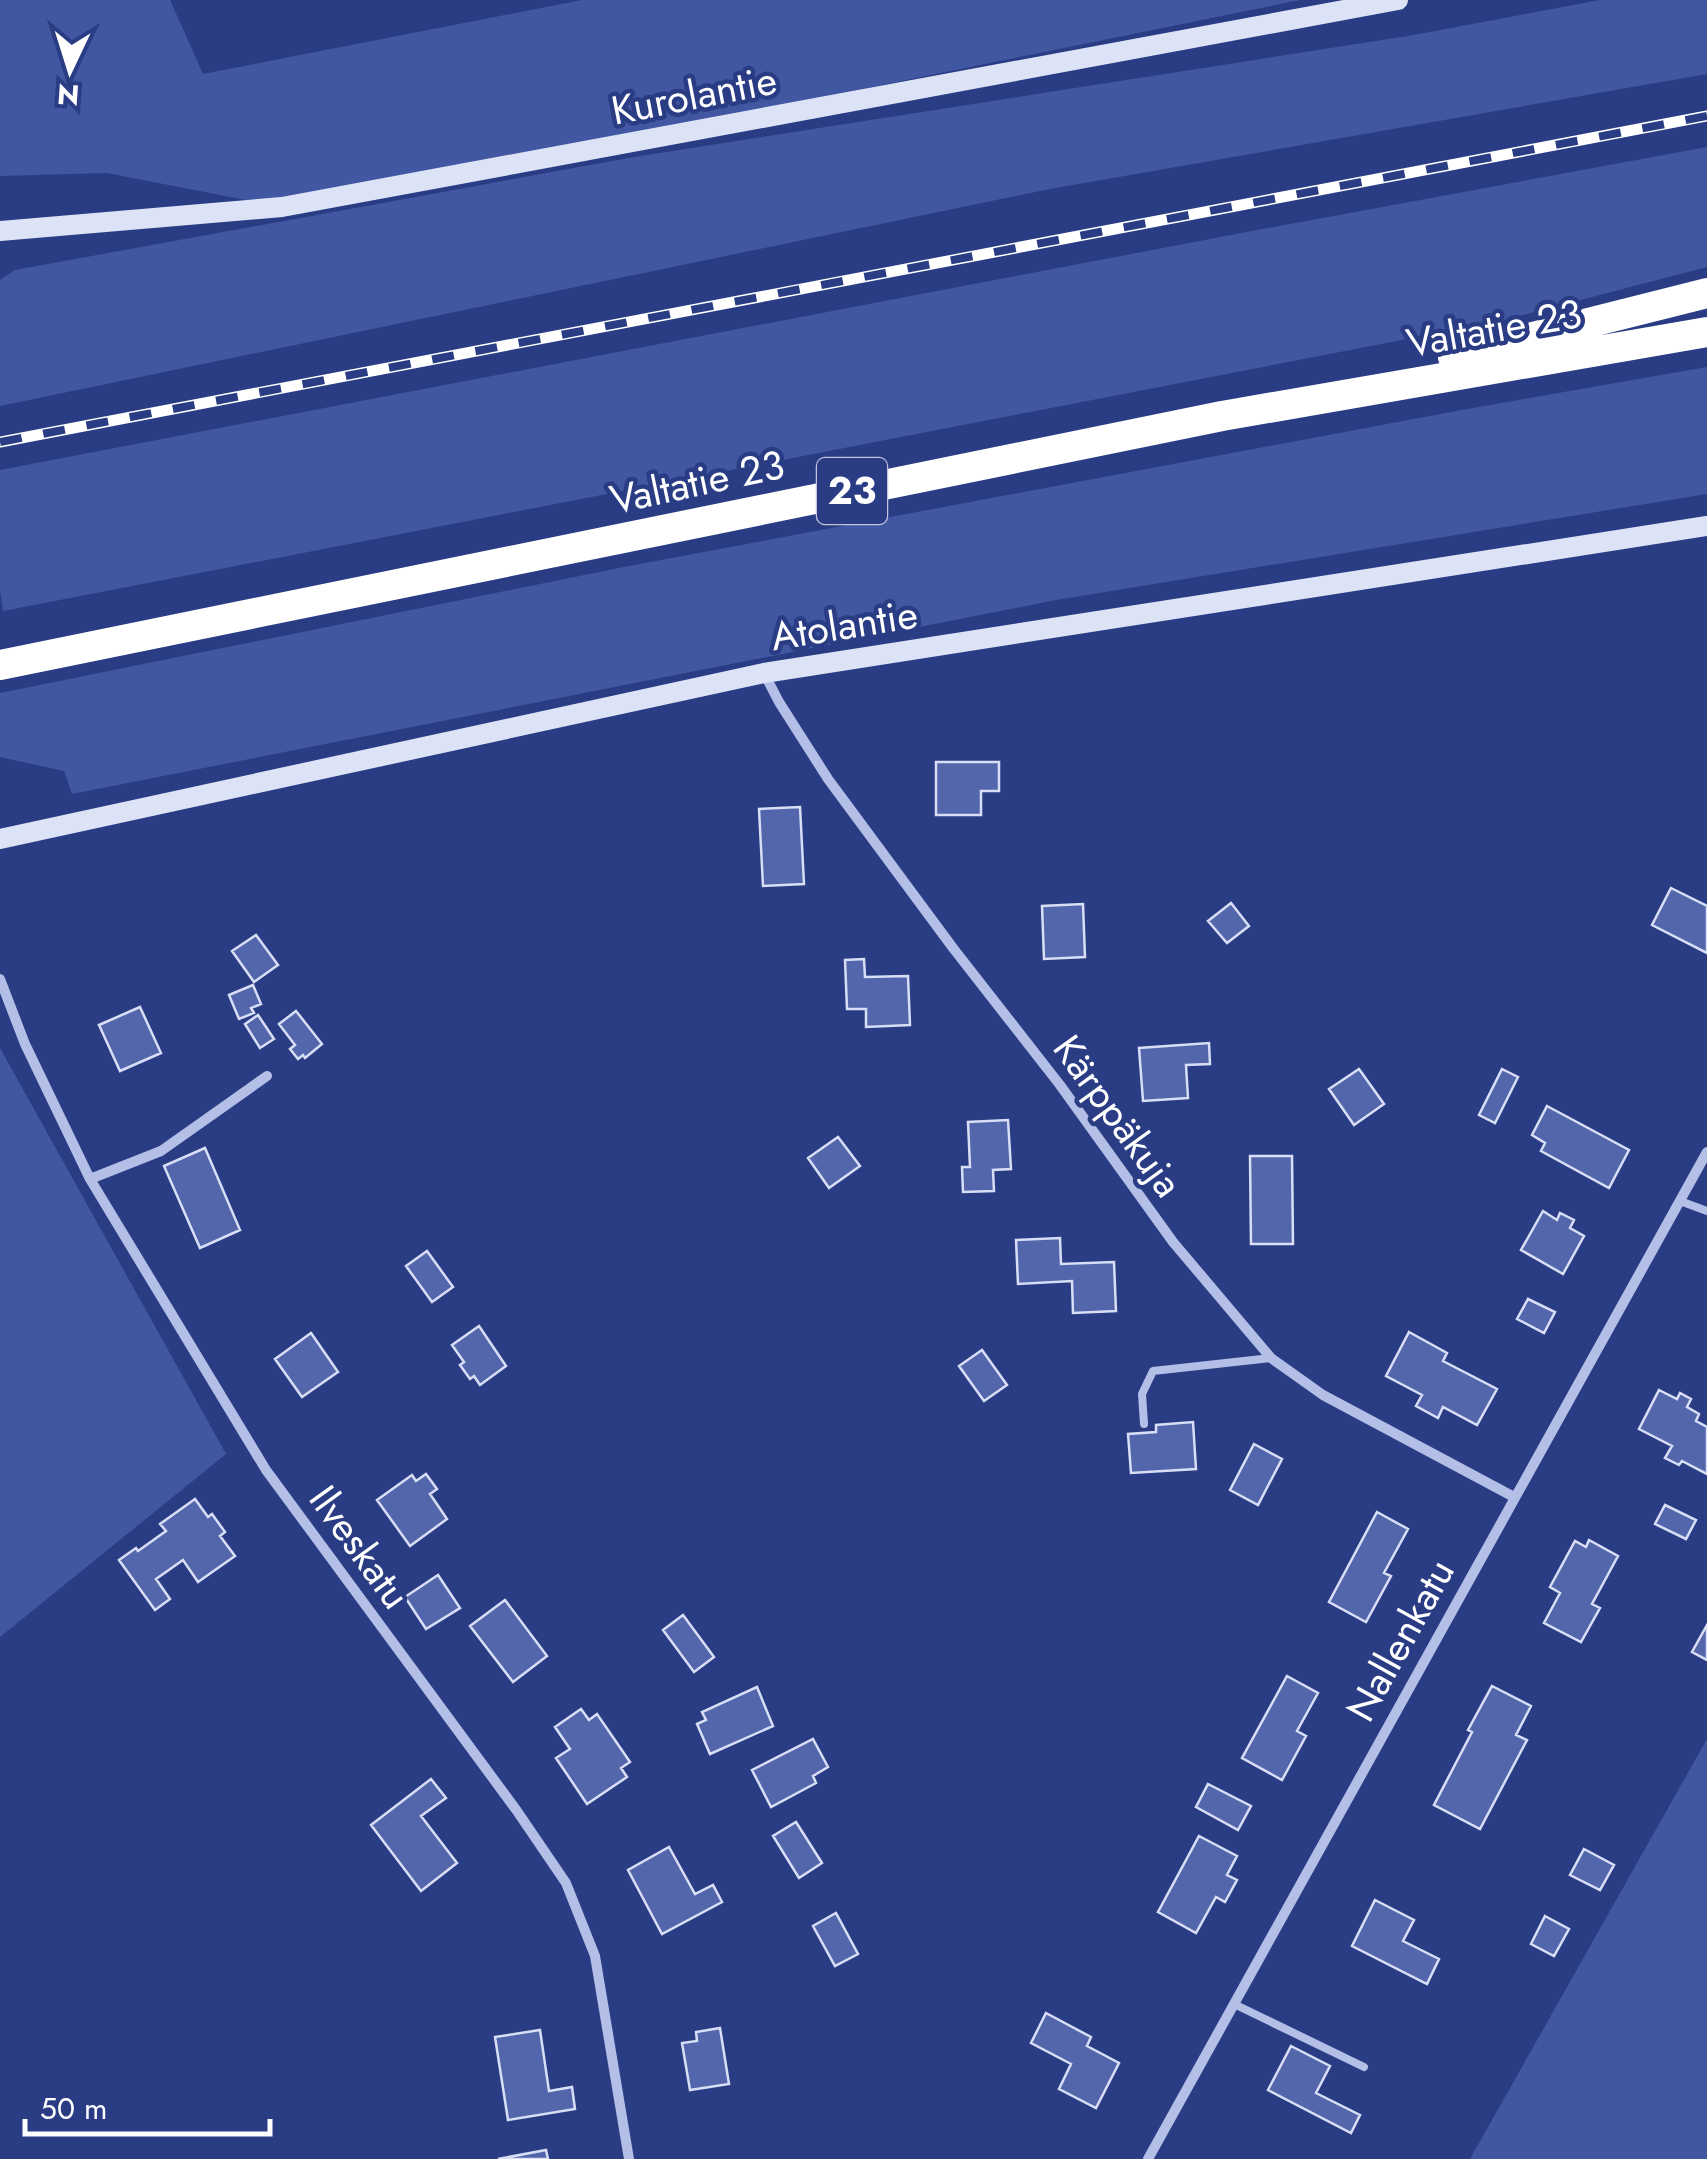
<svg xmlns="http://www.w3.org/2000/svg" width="1707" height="2159" viewBox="0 0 1707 2159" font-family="Jost,sans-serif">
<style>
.green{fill:#4257a2}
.building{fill:#5366ab;stroke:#d7def6;stroke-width:2.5}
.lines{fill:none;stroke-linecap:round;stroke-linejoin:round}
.lane{stroke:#b4bfe7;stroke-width:8}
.street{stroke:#b4bfe7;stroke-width:10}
.secondary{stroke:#dde3f6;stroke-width:20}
.highway{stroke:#fff;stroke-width:30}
.rail-casing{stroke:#fff;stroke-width:11}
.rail{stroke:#2a3d84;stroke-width:8;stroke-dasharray:22;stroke-linecap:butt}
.labels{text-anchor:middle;stroke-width:9;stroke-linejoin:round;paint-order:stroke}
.shield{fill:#2a3d84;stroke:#bfc5da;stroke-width:2.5}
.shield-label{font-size:38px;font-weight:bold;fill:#fff}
.street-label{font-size:40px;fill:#fff;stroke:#2a3d84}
</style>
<rect width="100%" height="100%" fill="#2a3d84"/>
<path class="green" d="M 0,0 L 170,0 L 203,74 L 582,0 L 1300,0 L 282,207 L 107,173 L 0,176 Z
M 1600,0 L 1707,0 L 1707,74 L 1050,189 L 0,406 L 0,280 L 15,270 L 640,156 L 1408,36 Z
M 1707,147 L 1707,267 L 1500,321 L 3,611 L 0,590 L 0,470 L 1236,234 Z
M 1707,367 L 1707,494 L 1056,600 L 72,794 L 64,771 L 0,757 L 0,693 L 629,566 L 1467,409 Z
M 0,1048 L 226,1454 L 0,1637 Z
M 1707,1739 L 1707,2159 L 1470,2159 Z"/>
<path class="building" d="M 936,762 L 999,762 L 999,791 L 981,791 L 981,815 L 936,815 Z
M 800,807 L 804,884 L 763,886 L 759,809 Z
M 1671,888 L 1707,906 L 1707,953 L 1652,925 Z
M 1231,903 L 1249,926 L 1227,943 L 1208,921 Z
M 1083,904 L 1085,957 L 1044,959 L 1042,906 Z
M 256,935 L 278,965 L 254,982 L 232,951 Z
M 864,959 L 865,977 L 908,976 L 910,1025 L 866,1027 L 866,1009 L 847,1009 L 845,960 Z
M 253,985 L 261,1004 L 251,1008 L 254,1013 L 239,1019 L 229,995 Z
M 140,1007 L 161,1053 L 120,1071 L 99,1025 Z
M 296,1011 L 322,1044 L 305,1058 L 303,1055 L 298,1059 L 290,1049 L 295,1045 L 279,1024 Z
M 258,1015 L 274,1039 L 260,1048 L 245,1024 Z
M 1209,1043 L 1210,1064 L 1186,1065 L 1188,1098 L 1143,1101 L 1139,1048 Z
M 1359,1069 L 1384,1104 L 1354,1125 L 1329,1089 Z
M 1502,1069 L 1518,1077 L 1495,1123 L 1479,1115 Z
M 1547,1106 L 1629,1150 L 1609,1188 L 1541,1151 L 1545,1143 L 1532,1135 Z
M 1008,1120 L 1011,1169 L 993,1170 L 994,1191 L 963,1192 L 962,1167 L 970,1167 L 968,1122 Z
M 838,1137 L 860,1166 L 829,1188 L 808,1158 Z
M 205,1148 L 240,1230 L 200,1248 L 164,1166 Z
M 1250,1156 L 1292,1156 L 1293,1244 L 1251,1244 Z
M 1543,1211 L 1557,1220 L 1560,1213 L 1574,1220 L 1570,1228 L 1584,1236 L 1563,1274 L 1521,1250 Z
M 1060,1238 L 1061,1264 L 1114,1262 L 1116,1311 L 1073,1313 L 1072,1281 L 1018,1284 L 1016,1240 Z
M 427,1251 L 453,1287 L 432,1302 L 406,1266 Z
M 1528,1299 L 1555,1312 L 1544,1333 L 1517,1319 Z
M 479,1326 L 506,1366 L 480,1385 L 474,1376 L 470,1379 L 460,1365 L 464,1362 L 452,1345 Z
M 1409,1332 L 1447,1353 L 1443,1361 L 1497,1389 L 1477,1425 L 1443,1407 L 1438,1418 L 1416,1406 L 1422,1395 L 1386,1376 Z
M 311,1333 L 338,1372 L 302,1397 L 275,1359 Z
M 982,1350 L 1007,1385 L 984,1401 L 959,1366 Z
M 1659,1390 L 1677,1399 L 1680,1393 L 1691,1399 L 1687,1407 L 1699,1414 L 1696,1421 L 1707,1427 L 1707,1474 L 1682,1461 L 1679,1465 L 1665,1458 L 1672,1446 L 1639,1429 Z
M 1193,1422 L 1196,1469 L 1131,1473 L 1128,1434 L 1156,1432 L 1156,1425 Z
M 1254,1444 L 1282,1459 L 1258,1505 L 1230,1490 Z
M 426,1474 L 437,1489 L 430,1494 L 447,1519 L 410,1546 L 377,1500 L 412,1475 L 416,1481 Z
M 195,1499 L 208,1517 L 212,1514 L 225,1532 L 220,1536 L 235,1556 L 198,1582 L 183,1560 L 156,1579 L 170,1599 L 155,1610 L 119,1560 L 136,1548 L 138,1551 L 166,1531 L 160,1524 Z
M 1665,1505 L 1696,1520 L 1686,1539 L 1655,1524 Z
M 1377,1512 L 1408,1529 L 1384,1573 L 1391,1576 L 1366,1622 L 1329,1602 Z
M 1589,1540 L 1618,1556 L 1592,1604 L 1600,1608 L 1581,1642 L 1544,1623 L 1560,1593 L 1550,1587 L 1575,1541 L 1586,1547 Z
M 438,1575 L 460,1608 L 426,1629 L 405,1597 Z
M 505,1600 L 547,1656 L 513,1682 L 470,1626 Z
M 683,1615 L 714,1657 L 694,1672 L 663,1630 Z
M 1707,1625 L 1707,1660 L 1692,1652 Z
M 1287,1676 L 1318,1693 L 1297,1731 L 1306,1736 L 1282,1780 L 1242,1758 Z
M 1492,1686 L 1531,1706 L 1516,1735 L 1527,1740 L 1480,1829 L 1434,1805 L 1472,1732 L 1468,1730 Z
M 757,1687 L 773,1726 L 710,1754 L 697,1724 L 706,1720 L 702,1712 Z
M 581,1709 L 589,1720 L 597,1714 L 630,1762 L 621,1768 L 627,1777 L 587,1804 L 556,1758 L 570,1749 L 555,1727 Z
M 813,1739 L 828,1767 L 813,1776 L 816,1783 L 771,1807 L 752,1770 Z
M 431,1779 L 446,1798 L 421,1816 L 457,1863 L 421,1891 L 371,1825 Z
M 1208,1784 L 1251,1806 L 1238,1830 L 1196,1807 Z
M 796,1822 L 822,1863 L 799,1878 L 773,1836 Z
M 1199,1836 L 1237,1856 L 1227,1875 L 1237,1880 L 1225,1902 L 1216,1897 L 1196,1933 L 1158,1912 Z
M 669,1847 L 695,1894 L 713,1885 L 722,1902 L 662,1934 L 628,1870 Z
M 1584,1849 L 1614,1865 L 1600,1890 L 1570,1875 Z
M 1375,1900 L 1414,1920 L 1403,1941 L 1439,1959 L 1427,1984 L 1352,1946 Z
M 836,1913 L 858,1954 L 835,1966 L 813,1926 Z
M 1545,1916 L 1569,1929 L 1554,1956 L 1531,1944 Z
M 1046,2013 L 1091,2037 L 1087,2046 L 1119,2063 L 1096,2108 L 1059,2089 L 1071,2064 L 1031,2043 Z
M 720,2028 L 729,2084 L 690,2090 L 682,2043 L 697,2041 L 696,2032 Z
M 540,2030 L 549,2091 L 572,2087 L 575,2109 L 508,2120 L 495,2037 Z
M 1291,2046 L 1330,2066 L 1316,2093 L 1360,2115 L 1351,2133 L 1268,2090 Z
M 546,2150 L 548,2159 L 498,2159 Z"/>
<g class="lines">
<path class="lane" d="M 1680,1201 L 1707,1211
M 1144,1424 L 1142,1394 L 1153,1371 L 1271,1358
M 1234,2004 L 1364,2067"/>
<path class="street" d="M 764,673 L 779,702 L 828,779 L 953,948 L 1060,1085 L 1173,1242 L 1271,1358 L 1323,1395 L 1514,1497
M 0,979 L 25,1044 L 90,1179 L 266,1470 L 517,1811 L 566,1883 L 595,1956 L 629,2159
M 90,1179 L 161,1151 L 267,1076
M 1148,2159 L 1707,1152"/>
<path class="secondary" d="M 0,231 L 282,207 L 1398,0
M 0,839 L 764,673 L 1707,526"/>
<path class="highway" d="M 1453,357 L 1707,293
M 0,665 L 1222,416 L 1707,332"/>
<defs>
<path id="rail" d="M 0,442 L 1707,116"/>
</defs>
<use href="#rail" class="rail-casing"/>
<use href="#rail" class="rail"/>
</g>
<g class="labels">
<rect class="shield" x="817" y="458" width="70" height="66" rx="8"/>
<g class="shield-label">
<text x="852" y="504">23</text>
</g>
<g class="street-label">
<text transform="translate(694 95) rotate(-11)" y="14">Kurolantie</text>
<text transform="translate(1494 328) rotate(-10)" y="14">Valtatie 23</text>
<text transform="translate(697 482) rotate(-12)" y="14">Valtatie 23</text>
<text transform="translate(844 625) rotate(-9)" y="14">Atolantie</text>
<text transform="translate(1118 1116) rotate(54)" y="14">Kärppäkuja</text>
<text transform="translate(360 1547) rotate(54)" y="14">Ilveskatu</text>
<text transform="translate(1400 1640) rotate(-61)" y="14">Nallenkatu</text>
</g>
</g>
<g transform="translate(70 70) rotate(184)" stroke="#2a3d84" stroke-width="8" paint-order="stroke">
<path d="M0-8L18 38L0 25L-18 38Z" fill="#ffffff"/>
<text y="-15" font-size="28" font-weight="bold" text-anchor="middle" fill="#ffffff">N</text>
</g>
<path d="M25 2119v15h245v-15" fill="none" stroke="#ffffff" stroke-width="5"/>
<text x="40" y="2119" font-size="30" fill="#ffffff" stroke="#2a3d84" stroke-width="8" paint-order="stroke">50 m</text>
</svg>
